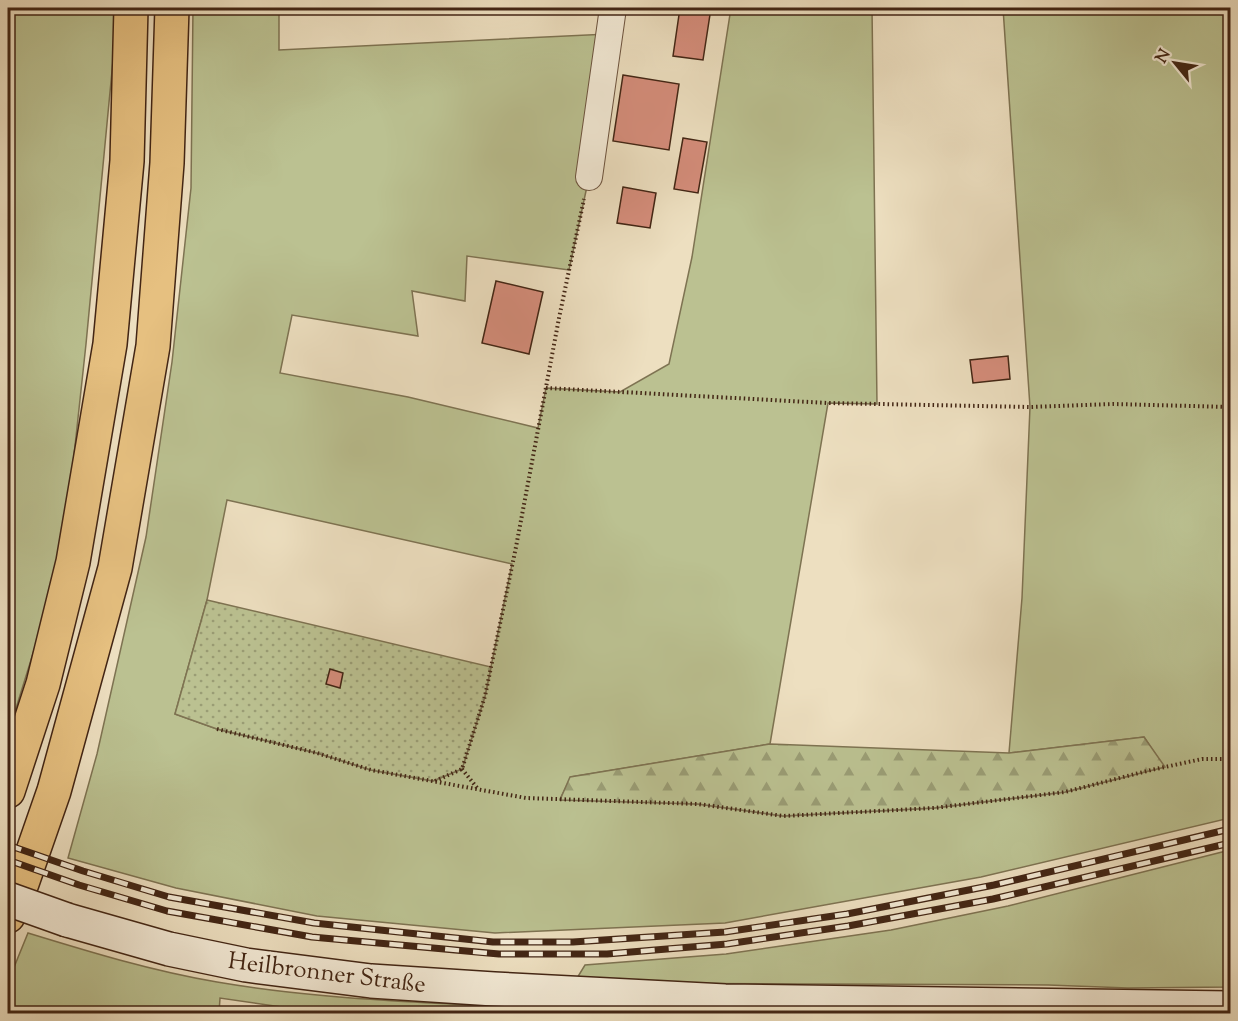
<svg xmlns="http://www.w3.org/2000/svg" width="1238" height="1021" viewBox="0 0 1238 1021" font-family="'Sorts Mill Goudy',serif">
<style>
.grass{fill:#bbc191;stroke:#7e7352;stroke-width:1.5;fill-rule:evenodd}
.forest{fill:url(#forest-firs);stroke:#7e7352;stroke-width:1.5}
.garden{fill:url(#garden-dots);stroke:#7e7352;stroke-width:1.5}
.building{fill:#d58d7b;stroke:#422514;stroke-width:1.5}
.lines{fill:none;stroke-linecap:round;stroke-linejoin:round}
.street-casing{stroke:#6d543f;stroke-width:28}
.secondary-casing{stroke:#422514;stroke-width:36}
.highway-casing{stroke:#422514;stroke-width:36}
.path{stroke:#422514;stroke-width:4;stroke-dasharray:1.5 3;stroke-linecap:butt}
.street{stroke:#f3ead6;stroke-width:26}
.secondary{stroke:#f3ead6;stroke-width:33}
.highway{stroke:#e6c080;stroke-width:33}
.rail-casing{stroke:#422514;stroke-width:7}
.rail{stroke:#f3ead6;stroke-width:4.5;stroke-dasharray:14;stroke-linecap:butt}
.secondary-bridge-casing{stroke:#422514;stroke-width:36;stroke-linecap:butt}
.secondary-bridge{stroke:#f3ead6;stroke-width:33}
.labels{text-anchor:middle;stroke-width:6;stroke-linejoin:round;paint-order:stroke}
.street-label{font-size:24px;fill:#422514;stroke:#f3ead6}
</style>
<defs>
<pattern id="forest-firs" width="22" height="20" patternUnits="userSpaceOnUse" patternTransform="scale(1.5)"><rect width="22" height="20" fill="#bbc191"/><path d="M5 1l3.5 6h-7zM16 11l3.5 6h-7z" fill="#9a9d75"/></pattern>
<pattern id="garden-dots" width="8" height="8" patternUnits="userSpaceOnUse" patternTransform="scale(1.5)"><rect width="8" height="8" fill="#bbc191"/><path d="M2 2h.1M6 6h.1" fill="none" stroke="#9a9d75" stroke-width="1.8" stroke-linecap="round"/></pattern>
</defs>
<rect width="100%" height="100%" fill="#eddfc0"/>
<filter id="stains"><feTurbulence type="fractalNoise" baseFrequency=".00333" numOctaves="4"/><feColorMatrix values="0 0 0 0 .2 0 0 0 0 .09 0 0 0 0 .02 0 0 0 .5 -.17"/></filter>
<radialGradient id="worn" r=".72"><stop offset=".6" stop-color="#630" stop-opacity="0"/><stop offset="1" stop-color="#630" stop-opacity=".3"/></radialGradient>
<path class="grass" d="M 8,8 L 118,8 L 86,344 L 63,557 L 8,734 Z
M 193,8 L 281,8 L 279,15 L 279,50 L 608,34 L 589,177 L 569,270 L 467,256 L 465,301 L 412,291 L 418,336 L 292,315 L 280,373 L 408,397 L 538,428 L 546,388 L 620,392 L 669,364 L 692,257 L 731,8 L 872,8 L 877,404 L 828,403 L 770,744 L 571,777 L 560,799 L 698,804 L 783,816 L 934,808 L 1065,792 L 1164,767 L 1144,737 L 1009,753 L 1022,598 L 1030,407 L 1003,8 L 1230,8 L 1230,818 L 981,877 L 725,923 L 495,933 L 317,916 L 176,888 L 68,858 L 97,754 L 146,537 L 172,362 L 191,188 ZM 227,500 L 512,564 L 485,696 L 462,769 L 433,781 L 371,770 L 317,753 L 217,729 L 175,714 L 207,600 Z
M 1230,850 L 1230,987 L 1128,988 L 1048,985 L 574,983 L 585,965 L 726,954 L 891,930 L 1008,906 Z
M 28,933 C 90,952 152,971 217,982 C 287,994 358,999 429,1003 C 530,1008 631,1010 732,1013 L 329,1014 L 220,998 L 219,1013 L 8,1014 L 8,982 Z"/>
<path class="forest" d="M 1144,737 L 1165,767 L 1065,792 L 934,808 L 783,816 L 698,804 L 560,800 L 570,777 L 770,744 L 1009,753 Z"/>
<path class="garden" d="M 207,600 L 491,667 L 485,696 L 462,769 L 433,781 L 371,770 L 317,753 L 217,729 L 175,714 Z"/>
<path class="building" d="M 680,8 L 711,8 L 703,60 L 673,56 Z
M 623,75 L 679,84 L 669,150 L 613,141 Z
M 683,138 L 707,142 L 698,193 L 674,189 Z
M 623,187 L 656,193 L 650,228 L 617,223 Z
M 496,281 L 543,292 L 529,354 L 482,343 Z
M 1008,356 L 1010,379 L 973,383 L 970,360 Z
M 330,669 L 343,673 L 340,688 L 326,684 Z"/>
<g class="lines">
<defs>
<path id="street" d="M 589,177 L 613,8"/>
<path id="secondary" d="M 67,920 L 169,949 L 246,965 L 371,981 L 494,989 L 725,1001 L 1230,1008"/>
<path id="highway" d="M 8,791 L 43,684 L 73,562 L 110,344 L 127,161 L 131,8
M 8,916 L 22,883 L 54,791 L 115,568 L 153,346 L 167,163 L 172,8"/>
</defs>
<use href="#street" class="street-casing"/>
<use href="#secondary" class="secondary-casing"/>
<use href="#highway" class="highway-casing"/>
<path class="path" d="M 1230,8 L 1230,10
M 546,388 L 828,403 L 1030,407 L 1113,404 L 1230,407
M 1230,688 L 1226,706 L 1230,721
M 217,729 L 317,753 L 371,770 L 526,798 L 698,804 L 783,816 L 934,808 L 1065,792 L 1151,770 L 1202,759 L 1230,759
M 462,769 L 478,789
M 435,781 L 462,769 L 485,696 L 516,547 L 559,318 L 584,199"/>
<use href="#street" class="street"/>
<use href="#secondary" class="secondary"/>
<use href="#highway" class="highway"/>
<defs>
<path id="rail" d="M 8,845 L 83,871 L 169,897 L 314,923 L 493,942 L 573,942 L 725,932 L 847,914 L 994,885 L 1230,829
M 8,860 L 79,885 L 167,911 L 312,937 L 499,954 L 607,954 L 727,944 L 848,926 L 993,899 L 1230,843"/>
</defs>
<use href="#rail" class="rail-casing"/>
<use href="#rail" class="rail"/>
<defs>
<path id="secondary-bridge" d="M 8,899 L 67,920"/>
</defs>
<use href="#secondary-bridge" class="secondary-bridge-casing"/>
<use href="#secondary-bridge" class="secondary-bridge"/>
</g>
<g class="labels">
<g class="street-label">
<text transform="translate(327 972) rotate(7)" y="8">Heilbronner Straße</text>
</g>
</g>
<rect width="1238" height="1021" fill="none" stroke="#eddfc0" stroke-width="30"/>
<rect x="9" y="9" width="1220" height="1003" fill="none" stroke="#422514" stroke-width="3"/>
<rect x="15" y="15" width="1208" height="991" fill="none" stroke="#422514" stroke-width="1.5"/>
<g transform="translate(1175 63) rotate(300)" stroke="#f3ead6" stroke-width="4.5" paint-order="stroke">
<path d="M0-4.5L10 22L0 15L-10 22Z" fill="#422514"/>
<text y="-9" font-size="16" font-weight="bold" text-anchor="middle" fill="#422514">N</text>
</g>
<rect width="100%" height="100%" filter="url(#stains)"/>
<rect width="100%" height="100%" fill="url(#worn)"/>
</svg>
